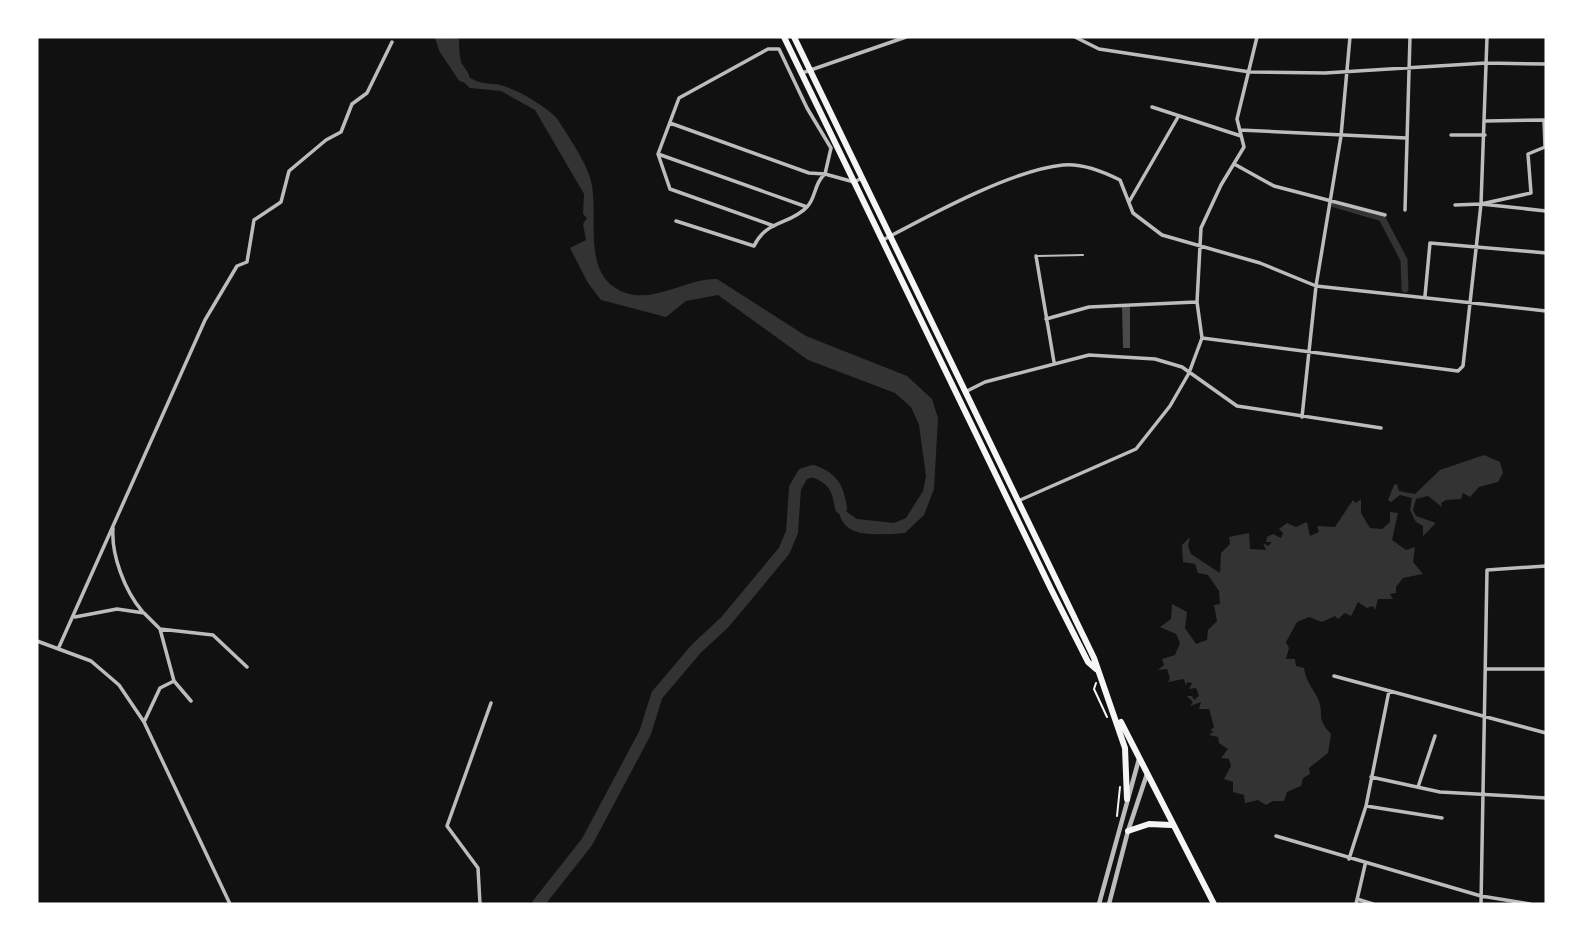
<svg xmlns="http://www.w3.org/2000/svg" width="1583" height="941" viewBox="0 0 1583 941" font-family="Poppins,sans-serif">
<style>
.water{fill:#333}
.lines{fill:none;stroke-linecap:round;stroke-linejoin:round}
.canal{stroke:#333;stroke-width:7}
.river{stroke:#333;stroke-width:12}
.building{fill:#4a4a4a}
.path{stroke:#f5f5f5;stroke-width:2}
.service{stroke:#bcbcbc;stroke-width:2}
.minor{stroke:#bcbcbc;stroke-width:3.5}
.tertiary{stroke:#bcbcbc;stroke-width:4.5}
.trunk{stroke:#f5f5f5;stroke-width:6}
</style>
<rect width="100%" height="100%" fill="#111"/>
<path class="water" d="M 448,37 L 459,39 C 459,69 464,83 494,84 C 508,84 549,107 558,120 C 569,138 586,161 591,181 C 599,213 583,266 614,287 C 647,310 683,278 717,279 L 806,336 L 907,376 L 932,399 L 938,418 L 934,489 L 924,515 L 905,533 C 871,535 832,541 839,493 L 847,512 L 857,519 L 894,523 L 906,518 L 923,491 L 926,476 L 919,425 L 911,407 L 895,393 L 808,360 L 718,295 L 686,301 L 666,317 L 601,300 L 588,283 L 570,248 L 586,240 L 583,224 L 587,218 L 583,214 L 584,194 L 535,110 L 501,91 L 470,88 L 457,76 L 452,52 L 449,54 Z
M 1484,455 L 1500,462 L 1503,473 L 1498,482 L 1479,487 L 1470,497 L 1463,493 L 1461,499 L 1446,500 L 1441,503 L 1442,507 L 1428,496 L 1416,499 L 1413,510 L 1416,516 L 1436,523 L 1423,536 L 1423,526 L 1416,522 L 1410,510 L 1412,498 L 1400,495 L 1391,502 L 1388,500 L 1394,485 L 1397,484 L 1399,491 L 1415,494 L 1440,470 Z
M 1361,499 L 1361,513 L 1370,528 L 1382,529 L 1390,522 L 1390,512 L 1398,513 L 1392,540 L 1406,550 L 1415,547 L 1413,562 L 1423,574 L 1403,578 L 1396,587 L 1396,593 L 1390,594 L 1393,599 L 1378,599 L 1375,610 L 1373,606 L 1367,608 L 1358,602 L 1351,616 L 1345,613 L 1338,619 L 1335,616 L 1322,622 L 1309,617 L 1297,622 L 1286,642 L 1289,648 L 1286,659 L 1295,659 L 1296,666 L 1304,668 C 1307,684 1312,686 1318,699 C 1325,715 1315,717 1331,734 L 1328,753 L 1309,768 L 1310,774 L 1303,778 L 1301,786 L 1287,792 L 1284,801 L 1273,801 L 1266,805 L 1258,800 L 1245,803 L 1244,795 L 1233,792 L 1233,782 L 1224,779 L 1231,766 L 1229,759 L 1221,758 L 1228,749 L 1219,743 L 1218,737 L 1209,735 L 1214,731 L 1210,731 L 1214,727 L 1209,709 L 1199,709 L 1201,702 L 1190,706 L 1193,702 L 1187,696 L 1192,696 L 1194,700 L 1199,696 L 1196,688 L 1189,689 L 1192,683 L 1187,682 L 1186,686 L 1184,679 L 1168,682 L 1170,678 L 1167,669 L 1158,670 L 1164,665 L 1162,659 L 1175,655 L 1180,643 L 1176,634 L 1160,627 L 1171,619 L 1172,604 L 1187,612 L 1185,628 L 1196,644 L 1207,640 L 1208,630 L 1217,621 L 1214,605 L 1220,604 L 1219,591 L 1208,575 L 1198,573 L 1195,564 L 1183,562 L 1182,545 L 1190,537 L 1188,546 L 1191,554 L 1220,573 L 1221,553 L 1230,544 L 1229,537 L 1249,533 L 1250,549 L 1266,550 L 1263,543 L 1268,546 L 1272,542 L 1266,542 L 1267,537 L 1273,534 L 1281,538 L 1283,533 L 1279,529 L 1287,523 L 1296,527 L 1307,522 L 1310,536 L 1319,532 L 1317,526 L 1335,527 L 1353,500 L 1356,503 Z"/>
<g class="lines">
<path class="canal" d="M 1331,203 L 1382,218 L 1404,260 L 1405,289"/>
<path class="river" d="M 441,37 L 445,49 L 463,76
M 538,904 L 587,842 L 645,733 L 657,695 L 696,649 L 725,622 L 784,551 L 792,532 L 795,488 L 803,474 L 813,471 C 833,478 838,488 841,508"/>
</g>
<path class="building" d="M 1122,307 L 1130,307 L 1130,348 L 1123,348 Z"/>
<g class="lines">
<path class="path" d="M 1096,683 L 1094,689 L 1107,717
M 1117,816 L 1120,787"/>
<path class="service" d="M 1038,256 L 1083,255"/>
<path class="minor" d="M 1075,37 L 1099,49 L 1250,72 L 1325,73 L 1486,63 L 1546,64
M 802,73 L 906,37
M 1152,107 L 1241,136
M 670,123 L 809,173 L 825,174 L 831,148 L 807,108 L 779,49 L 768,49 L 679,98 L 658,154 L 670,189 L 774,226
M 1240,130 L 1406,138
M 1451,135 L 1485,135
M 658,154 L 807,207
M 1236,165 L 1274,186 L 1385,215
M 1129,202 L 1178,117
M 1481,204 L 1531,193 L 1528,154 L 1545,147 L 1544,120 L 1486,121
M 1455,205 L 1481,204 L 1546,211
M 1405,210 L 1410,37
M 676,221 L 754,246 C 766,220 790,225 807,207 C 816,198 814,183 825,174 L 854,182 L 862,178
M 883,240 C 930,215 1012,170 1063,165 C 1082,163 1104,172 1120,180 L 1133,213 L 1162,235 L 1260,263 L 1316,286 L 1546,311
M 1036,256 L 1054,362
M 1425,296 L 1430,243 L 1546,253
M 1046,319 L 1089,307 L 1196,302
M 1202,338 L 1458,371 L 1463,366 L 1481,204 L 1487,37
M 967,391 L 985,382 L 1089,355 L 1155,359 L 1182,367 L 1237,406 L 1381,428
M 1302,417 L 1316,286 L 1341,136 L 1350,37
M 1018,501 L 1136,449 L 1170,406 L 1189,373 L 1202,338 L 1197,302 L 1201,228 L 1221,185 L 1244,147 L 1237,119 L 1257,37
M 113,528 C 111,555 125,591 142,611
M 75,617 L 117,609 L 144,613 L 160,629 L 174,681 L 191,701
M 160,629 L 213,635 L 247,667
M 37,641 L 91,661 L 119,685 L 144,722 L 230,904
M 59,647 L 205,320 L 237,266 L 247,262 L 254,220 L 281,202 L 289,171 L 326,140 L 341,132 L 352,104 L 367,93 L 392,42
M 1487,669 L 1546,669
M 1334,676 L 1546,733
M 144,722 L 160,688 L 174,681
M 1371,777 L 1440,792 L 1546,798
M 1418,787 L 1435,736
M 1366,806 L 1442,818
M 1276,836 L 1481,896 L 1530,904
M 1349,859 L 1366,806 L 1389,691
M 1357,899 L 1373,904
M 480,904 L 478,868 L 447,826 L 491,703
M 1356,904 L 1365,865
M 1481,904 L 1487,570 L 1546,566"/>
<path class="tertiary" d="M 1099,904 L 1139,759
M 1109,904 L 1128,831 L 1147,774"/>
<path class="trunk" d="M 784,37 L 1051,589 L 1088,662 L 1096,669
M 794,37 L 1094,658 L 1125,748 L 1127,799
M 1121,722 L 1214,904
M 1128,831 L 1149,824 L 1171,825"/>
</g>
<rect width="1583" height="941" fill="none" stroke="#ffffff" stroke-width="77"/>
</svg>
